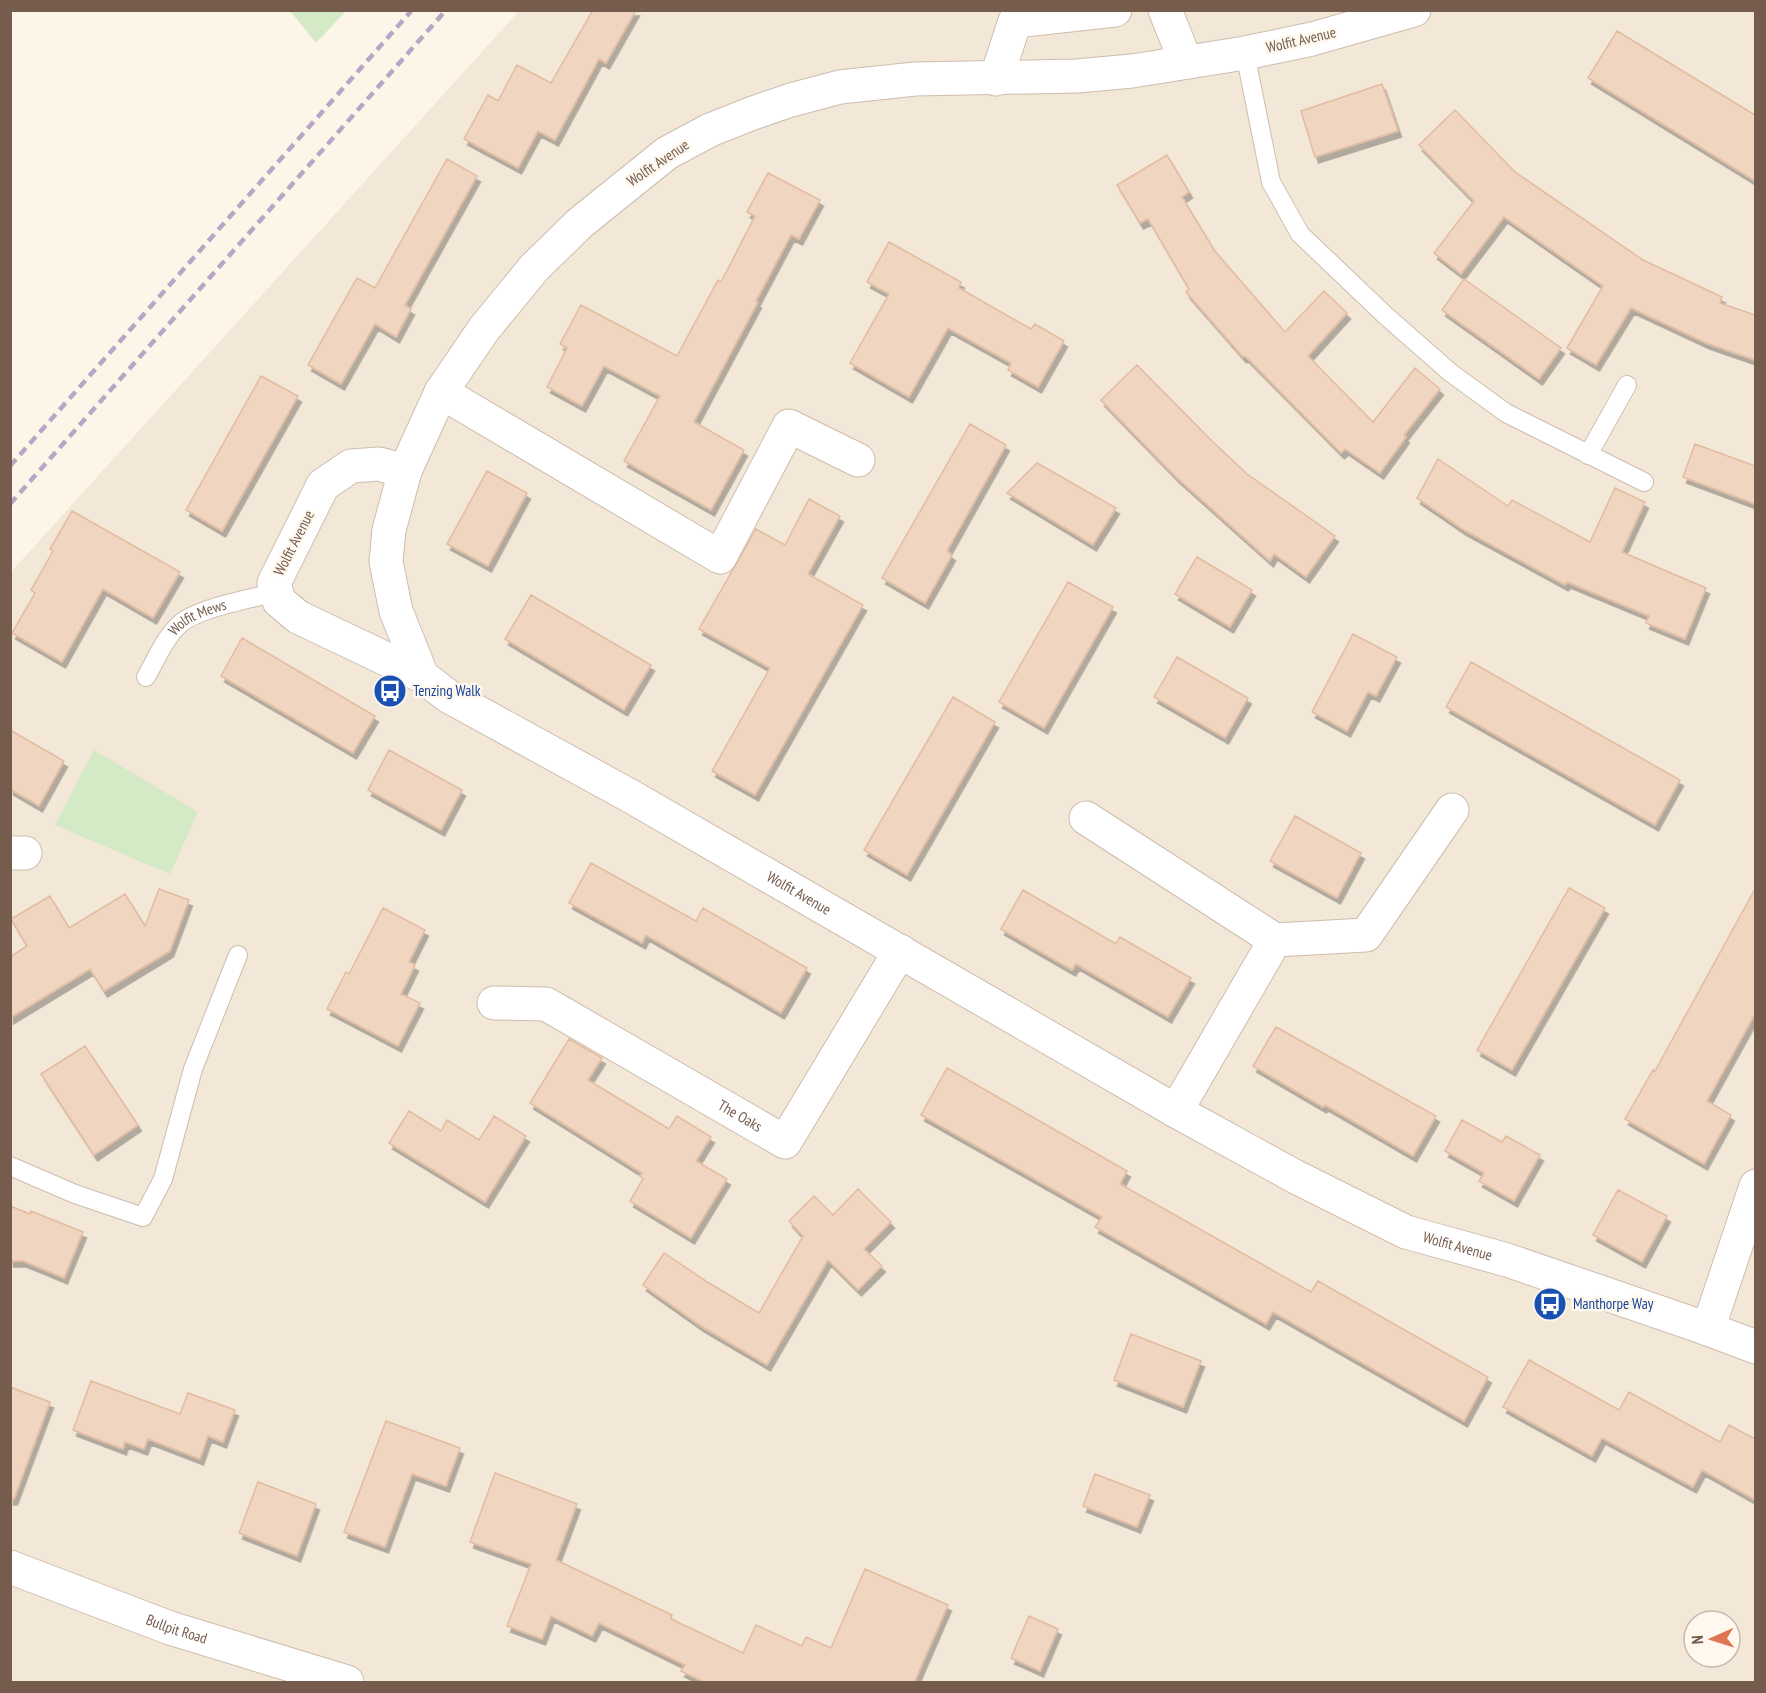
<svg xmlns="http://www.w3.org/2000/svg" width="1766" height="1693" viewBox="0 0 1766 1693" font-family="'PT Sans Narrow',sans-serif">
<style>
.residential{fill:#f3e7d7;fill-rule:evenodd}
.green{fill:#d4e9c6}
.building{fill:#f0d5c0;stroke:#e2bca1;stroke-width:1.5;filter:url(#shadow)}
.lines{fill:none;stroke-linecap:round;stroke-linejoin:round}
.service-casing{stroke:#cebdae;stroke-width:20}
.minor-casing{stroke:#cebdae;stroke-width:35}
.service{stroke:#fff;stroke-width:18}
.minor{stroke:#fff;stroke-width:33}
.rail{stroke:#b8a6c6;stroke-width:4.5;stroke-dasharray:9 6;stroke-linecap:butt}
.labels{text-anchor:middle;stroke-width:5;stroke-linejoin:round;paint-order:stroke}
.street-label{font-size:15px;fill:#755c4d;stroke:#fef8ee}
.transit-label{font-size:15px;fill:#164399;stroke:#fef8ee;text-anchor:start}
</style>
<defs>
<filter id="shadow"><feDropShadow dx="3.5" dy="6" stdDeviation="0" flood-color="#0004"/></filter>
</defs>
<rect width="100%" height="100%" fill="#fcf5e8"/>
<path class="residential" d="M 519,11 L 1755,11 L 1755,1682 L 11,1682 L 11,572 ZM 1694,1621 L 1730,1621 L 1730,1657 L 1694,1657 Z"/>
<path class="green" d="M 290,11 L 346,11 L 316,43 Z
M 94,750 L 198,812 L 170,874 L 55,825 Z"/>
<path class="building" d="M 593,10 L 636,10 L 606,63 L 599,59 L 555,140 L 538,131 L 518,168 L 464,139 L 488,95 L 498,101 L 517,65 L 551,83 Z
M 1617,31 L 1755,115 L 1755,181 L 1588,78 Z
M 1382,84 L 1398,131 L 1315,157 L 1301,111 Z
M 1455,110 L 1515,172 L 1643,260 L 1722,297 L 1720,303 L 1755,315 L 1755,360 L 1706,343 L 1631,308 L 1596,365 L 1567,348 L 1603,286 L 1504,217 L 1461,274 L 1434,253 L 1474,201 L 1419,145 Z
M 1167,155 L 1189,192 L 1182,197 L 1214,250 L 1285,332 L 1324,291 L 1347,313 L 1308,356 L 1373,422 L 1415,368 L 1440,389 L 1404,435 L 1406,437 L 1380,473 L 1345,449 L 1341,453 L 1245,356 L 1243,357 L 1186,292 L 1189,289 L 1148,219 L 1140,223 L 1117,185 Z
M 447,159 L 477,176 L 405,305 L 411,309 L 396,337 L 375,324 L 341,384 L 308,365 L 357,278 L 375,288 Z
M 768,173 L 820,200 L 799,239 L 791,235 L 756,301 L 758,302 L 694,422 L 744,450 L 711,510 L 624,461 L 660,396 L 604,366 L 582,406 L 547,387 L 567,348 L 560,344 L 581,305 L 677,356 L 718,280 L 721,282 L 755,216 L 747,212 Z
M 889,242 L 961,282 L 959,288 L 1031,329 L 1035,324 L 1064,341 L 1038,387 L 1008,370 L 1011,363 L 948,328 L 909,397 L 850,363 L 889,294 L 867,282 Z
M 1464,279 L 1561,348 L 1539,379 L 1442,310 Z
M 1137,365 L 1212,441 L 1247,474 L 1335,536 L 1306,577 L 1274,554 L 1270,561 L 1176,477 L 1101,400 Z
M 261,376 L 298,396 L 222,531 L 186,510 Z
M 970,424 L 1006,445 L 947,551 L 952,555 L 925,603 L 882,578 Z
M 1695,444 L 1755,466 L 1755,504 L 1683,477 Z
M 1438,459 L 1508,506 L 1512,500 L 1590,542 L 1615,488 L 1645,502 L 1622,552 L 1706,588 L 1685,639 L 1646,623 L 1649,616 L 1567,582 L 1565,585 L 1464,530 L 1417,498 Z
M 1037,463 L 1116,508 L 1093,545 L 1007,493 Z
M 487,471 L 527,493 L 488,566 L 447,544 Z
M 809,499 L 840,516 L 808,574 L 863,605 L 755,795 L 712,771 L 770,668 L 699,629 L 756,529 L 785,545 Z
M 72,511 L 180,572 L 153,618 L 103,589 L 62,662 L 12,633 L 35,593 L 31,590 L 53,551 L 50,549 Z
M 1197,557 L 1252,590 L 1230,627 L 1175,594 Z
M 1068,582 L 1113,607 L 1044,728 L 999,702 Z
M 531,595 L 651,665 L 624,710 L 505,639 Z
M 1353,634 L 1397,657 L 1376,696 L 1368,692 L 1347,731 L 1312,712 Z
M 242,638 L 375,716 L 353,753 L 221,676 Z
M 1177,657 L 1248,698 L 1225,738 L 1154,697 Z
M 1471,662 L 1680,780 L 1655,825 L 1446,707 Z
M 953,697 L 995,722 L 907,875 L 864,850 Z
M 10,730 L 64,761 L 39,806 L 10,789 Z
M 389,750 L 462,790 L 441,830 L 368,790 Z
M 1295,816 L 1361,853 L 1337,898 L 1270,861 Z
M 591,863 L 696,921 L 703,908 L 807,968 L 781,1013 L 646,935 L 642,943 L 569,903 Z
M 1569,888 L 1605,908 L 1512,1070 L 1477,1050 Z
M 159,889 L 189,900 L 170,951 L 104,991 L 90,969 L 10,1018 L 10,957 L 27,946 L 11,919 L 50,896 L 69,928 L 125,894 L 145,926 Z
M 1755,889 L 1755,1014 L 1707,1101 L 1731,1115 L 1704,1164 L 1625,1119 L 1653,1070 L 1655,1071 Z
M 1023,890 L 1116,944 L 1120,937 L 1191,978 L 1168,1017 L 1076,964 L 1072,970 L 1001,929 Z
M 383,908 L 425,930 L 409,962 L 415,965 L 401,994 L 420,1003 L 398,1046 L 327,1009 L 346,972 L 349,974 Z
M 1276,1027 L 1436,1116 L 1413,1156 L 1325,1105 L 1323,1107 L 1253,1066 Z
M 569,1039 L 602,1058 L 588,1080 L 669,1129 L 677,1116 L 711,1137 L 696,1161 L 727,1179 L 691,1238 L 630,1201 L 643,1179 L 640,1176 L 642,1173 L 530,1103 Z
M 85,1046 L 138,1125 L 94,1155 L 41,1074 Z
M 947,1068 L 1127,1171 L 1120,1184 L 1311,1292 L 1318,1281 L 1488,1377 L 1464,1421 L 1273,1312 L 1266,1324 L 1095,1227 L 1102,1217 L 921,1115 Z
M 409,1111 L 441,1131 L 447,1120 L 479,1140 L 494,1116 L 526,1136 L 485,1202 L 389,1143 Z
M 1462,1120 L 1502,1142 L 1506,1136 L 1540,1155 L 1514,1201 L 1479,1181 L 1484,1173 L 1445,1151 Z
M 858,1189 L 891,1222 L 864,1249 L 882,1266 L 858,1290 L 828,1260 L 767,1365 L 701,1326 L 643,1285 L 664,1253 L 709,1283 L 759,1313 L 803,1236 L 789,1221 L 814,1196 L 833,1215 Z
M 1618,1190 L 1667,1216 L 1642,1262 L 1593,1235 Z
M 10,1206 L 30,1214 L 31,1211 L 83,1232 L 64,1278 L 23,1261 L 10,1261 Z
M 1131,1334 L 1201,1361 L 1183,1407 L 1114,1380 Z
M 1529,1360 L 1619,1410 L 1629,1392 L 1720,1442 L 1729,1425 L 1755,1439 L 1755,1500 L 1702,1470 L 1693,1487 L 1602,1438 L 1592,1456 L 1503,1407 Z
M 91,1381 L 180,1414 L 188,1393 L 235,1410 L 223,1442 L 208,1436 L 200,1459 L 148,1439 L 144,1449 L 125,1442 L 123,1449 L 73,1430 Z
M 10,1387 L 50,1402 L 14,1499 L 10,1499 Z
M 386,1421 L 460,1448 L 446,1486 L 412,1474 L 385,1547 L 344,1532 Z
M 495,1473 L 577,1504 L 556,1560 L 672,1615 L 671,1619 L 743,1653 L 756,1625 L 802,1646 L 806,1637 L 831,1648 L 865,1569 L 948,1605 L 914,1683 L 706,1683 L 681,1671 L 685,1665 L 599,1623 L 592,1636 L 551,1616 L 542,1639 L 507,1626 L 531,1564 L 470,1542 Z
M 1095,1474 L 1150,1495 L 1137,1527 L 1083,1506 Z
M 258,1482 L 316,1504 L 297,1556 L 239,1533 Z
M 1029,1616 L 1058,1629 L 1040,1671 L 1011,1658 Z"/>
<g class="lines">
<defs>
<g id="service">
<path d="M 1245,53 L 1271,182 L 1300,234 L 1386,316 L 1451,373 L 1506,413 L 1644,482"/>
<path d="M 1588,455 L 1627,385"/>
<path id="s1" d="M 146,677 C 156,660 164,639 179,625 C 196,608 251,599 276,592"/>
<path d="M 10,1166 L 75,1194 L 143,1217 L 163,1179 L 193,1069 L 238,955"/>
</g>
<g id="minor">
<path d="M 1165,10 L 1186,62"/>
<path id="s2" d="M 1414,10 L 1312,39 L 1245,53 L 1132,71 L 1077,76 L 915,79 L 840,87 L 791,100 L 753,113 L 710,130 L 667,153 L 580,223 L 534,268 L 484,329 L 441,392 L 405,471 L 389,530 L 386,562 L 396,611 L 422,676 L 448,696 L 632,797 L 1176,1111 L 1294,1176 L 1406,1232 L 1507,1260 L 1708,1329 L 1756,1347"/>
<path d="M 996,79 L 1015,21 L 1115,10"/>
<path d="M 441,392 L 720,557 L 789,426 L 858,460"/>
<path d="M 405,471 L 379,464 L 351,466 L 323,485 L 274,583 L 279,601 L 298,617 L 422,676"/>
<path d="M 1086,818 L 1275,940"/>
<path d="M 10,853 L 25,853"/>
<path id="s3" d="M 494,1003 L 546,1004 L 785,1142 L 900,951"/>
<path d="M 1176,1111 L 1275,940 L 1366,935 L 1452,810"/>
<path d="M 1708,1329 L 1756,1186"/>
<path id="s4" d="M 10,1567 L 170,1628 L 347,1682"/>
</g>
</defs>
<use href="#service" class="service-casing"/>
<use href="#minor" class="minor-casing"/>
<use href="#service" class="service"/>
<use href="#minor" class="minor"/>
<path class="rail" d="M 10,466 L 412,10
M 10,504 L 446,10"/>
</g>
<defs>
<symbol id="bus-disc" viewBox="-11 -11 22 22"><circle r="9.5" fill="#1a4fb4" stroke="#fef8ee"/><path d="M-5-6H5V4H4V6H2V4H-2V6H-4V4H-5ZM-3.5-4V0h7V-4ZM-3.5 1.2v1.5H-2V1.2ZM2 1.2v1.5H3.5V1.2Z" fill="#fff"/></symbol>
</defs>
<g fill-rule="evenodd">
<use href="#bus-disc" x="371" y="672" width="38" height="38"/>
<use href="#bus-disc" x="1531" y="1285" width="38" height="38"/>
</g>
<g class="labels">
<g class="street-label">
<text transform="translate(1301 40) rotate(-13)" y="5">Wolfit Avenue</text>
<text transform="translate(658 163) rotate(-34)" y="5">Wolfit Avenue</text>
<text transform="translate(294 543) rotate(-63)" y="5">Wolfit Avenue</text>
<text dy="5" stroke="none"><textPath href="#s1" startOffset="82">Wolfit Mews</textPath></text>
<text dy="5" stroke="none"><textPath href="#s2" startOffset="1834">Wolfit Avenue</textPath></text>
<text dy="5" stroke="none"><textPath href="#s3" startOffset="276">The Oaks</textPath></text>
<text dy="5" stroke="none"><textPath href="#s2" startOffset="2583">Wolfit Avenue</textPath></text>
<text dy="5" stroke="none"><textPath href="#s4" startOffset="178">Bullpit Road</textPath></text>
</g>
<g class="transit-label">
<text x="413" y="696">Tenzing Walk</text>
<text x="1573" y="1309">Manthorpe Way</text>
</g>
</g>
<rect width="1766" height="1693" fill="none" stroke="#755c4d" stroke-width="24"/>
<g transform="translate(1712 1639) rotate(267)"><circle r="28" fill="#fef8ee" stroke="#c7baae" stroke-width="1.5"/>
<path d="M0-4.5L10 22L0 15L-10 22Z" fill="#e17552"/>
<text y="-9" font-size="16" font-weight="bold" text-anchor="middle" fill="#755c4d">N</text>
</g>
</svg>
